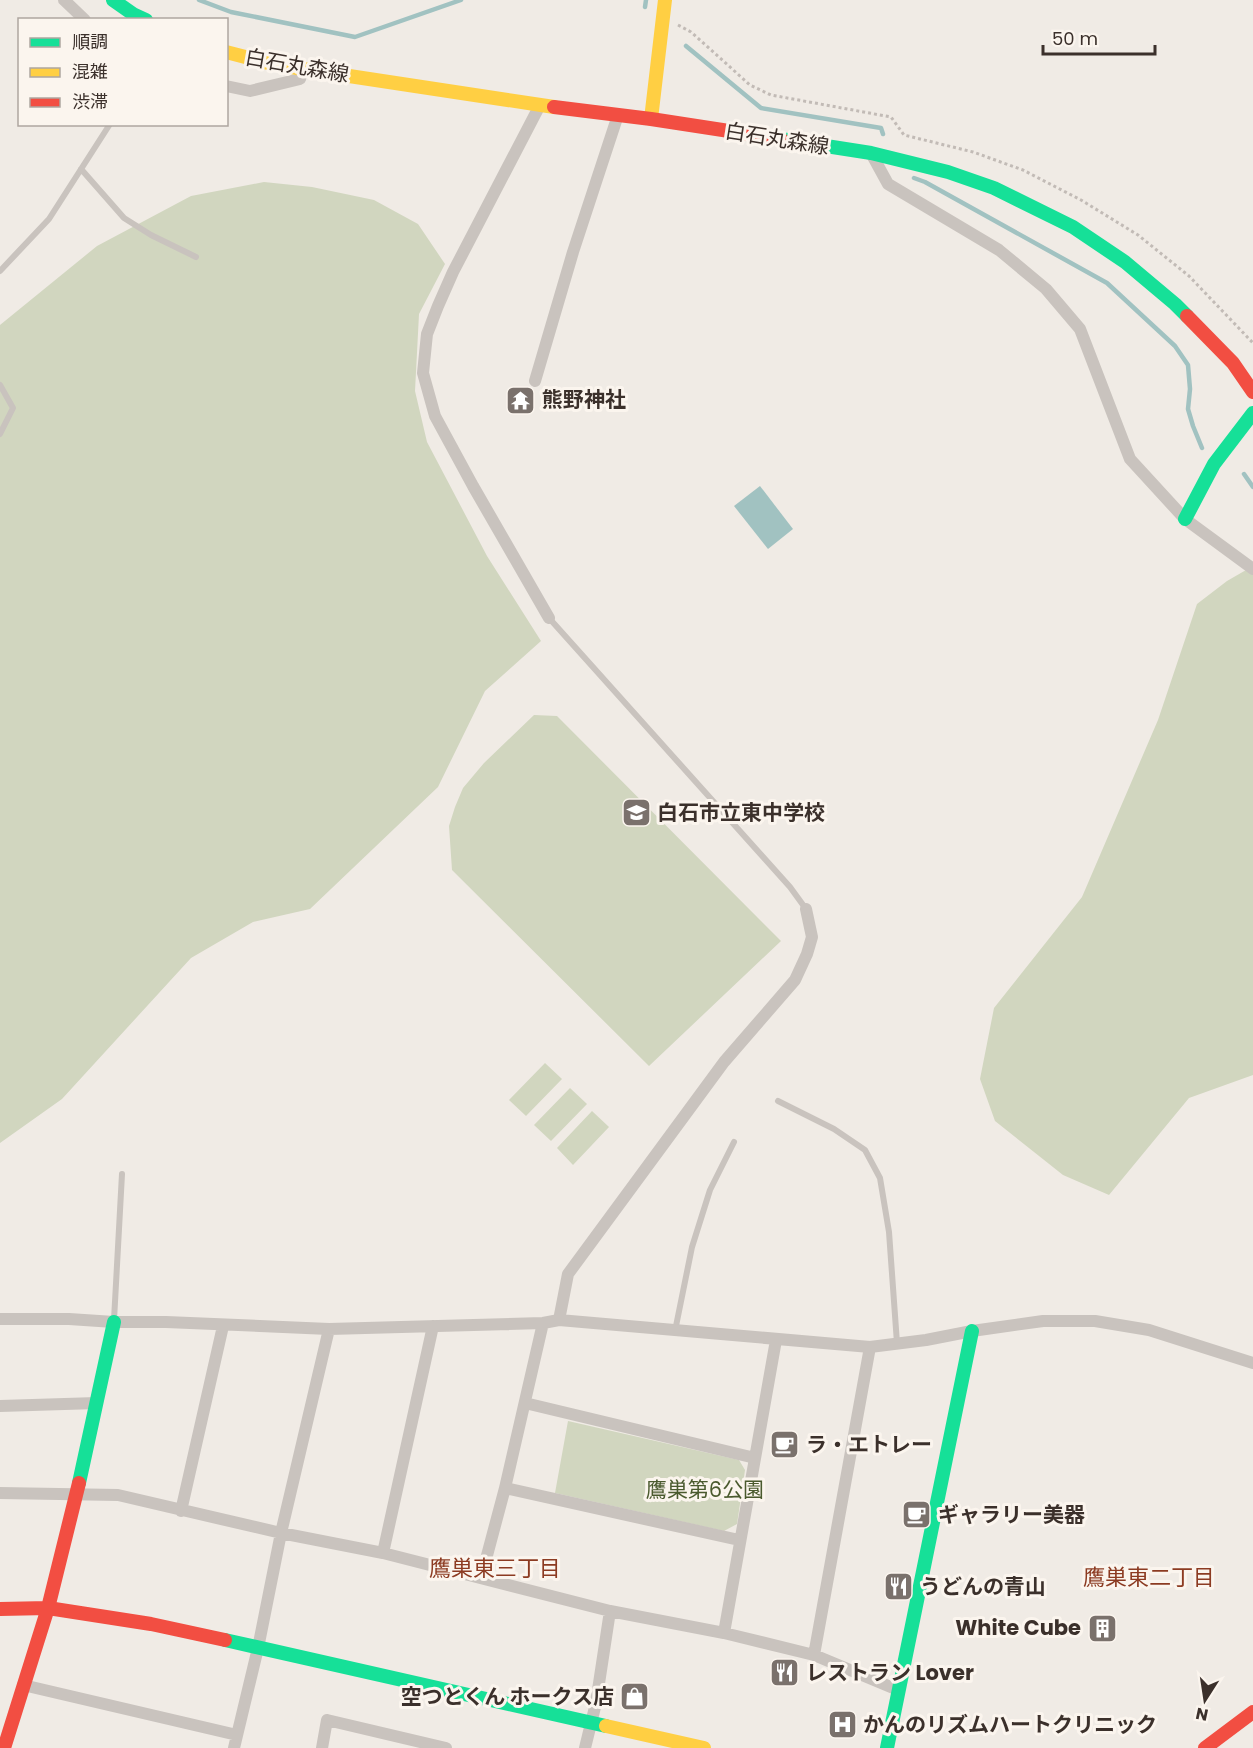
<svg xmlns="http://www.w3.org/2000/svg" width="1253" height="1748" viewBox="0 0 1253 1748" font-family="Poppins,'Noto Sans JP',sans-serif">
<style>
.green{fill:#d1d6bf}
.water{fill:#a1c2c1}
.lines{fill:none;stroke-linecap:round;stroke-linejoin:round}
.stream{stroke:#a1c2c1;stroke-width:4.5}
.path{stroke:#c2bbb6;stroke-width:3;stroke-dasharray:3 3;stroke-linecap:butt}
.lane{stroke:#c9c3be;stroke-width:6}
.street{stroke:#c9c3be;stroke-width:12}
.fast{stroke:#16e098;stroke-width:14}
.slow{stroke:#ffcf43;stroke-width:14}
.jam{stroke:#f24e42;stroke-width:14}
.labels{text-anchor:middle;stroke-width:6;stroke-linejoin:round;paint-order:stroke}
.street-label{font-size:21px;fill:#3b302b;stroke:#fbf5ee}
.poi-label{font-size:21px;font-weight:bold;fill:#3b302b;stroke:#fbf5ee;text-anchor:start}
.park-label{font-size:21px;fill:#4a5a2e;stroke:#fbf5ee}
.neighbourhood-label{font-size:22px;fill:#8c3b22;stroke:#fbf5ee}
</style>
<rect width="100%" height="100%" fill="#f0ebe5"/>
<path class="green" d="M 264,182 L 312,187 L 374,200 L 418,224 L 445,264 L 419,314 L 415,391 L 427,442 L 487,556 L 541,641 L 485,691 L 438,787 L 310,909 L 253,922 L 191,958 L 62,1099 L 0,1143 L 0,325 L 97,246 L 191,196 Z
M 1253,566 L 1253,1075 L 1189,1098 L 1109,1195 L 1063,1175 L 995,1121 L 980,1079 L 994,1008 L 1082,897 L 1158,720 L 1197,604 L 1227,581 Z
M 534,715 L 557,716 L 781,941 L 649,1066 L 452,870 L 449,826 L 455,807 L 463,788 L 484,763 Z
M 545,1063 L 562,1079 L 526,1116 L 509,1100 Z
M 570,1088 L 587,1104 L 551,1141 L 534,1125 Z
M 592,1111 L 609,1127 L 573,1165 L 557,1148 Z
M 568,1421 L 739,1460 L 745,1470 L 737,1524 L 724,1531 L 555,1493 Z"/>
<path class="water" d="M 760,486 L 793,529 L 768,549 L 734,506 Z"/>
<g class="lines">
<path class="stream" d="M 199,0 L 231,12 L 355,37 L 461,0
M 645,7 L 646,0
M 686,46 L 761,108 L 881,128 L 883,134
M 914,178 L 925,182 L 1107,283 L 1175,346 L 1188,365 L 1190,389 L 1188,409 L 1193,426 L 1202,448
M 1244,474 L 1253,487"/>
<path class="path" d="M 678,25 L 691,32 L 750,85 L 771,95 L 891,117 L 904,135 L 973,152 L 1023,170 L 1081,200 L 1138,235 L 1189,276 L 1253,343"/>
<path class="lane" d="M 81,169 L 124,218 L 151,235 L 196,257
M 0,271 L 49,219 L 110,124
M 0,385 L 13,408 L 0,434
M 549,618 L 790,887 L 806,909
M 778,1101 L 834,1129 L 865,1150 L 880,1178 L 889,1232 L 897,1343
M 114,1320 L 122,1174
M 675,1331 L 692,1247 L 710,1190 L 734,1142"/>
<path class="street" d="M 64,0 L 85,20
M 226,86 L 250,91 L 300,79 L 303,69
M 540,105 L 453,272 L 438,306 L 427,334 L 423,373 L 435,416 L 473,486 L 549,618
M 871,153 L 888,184 L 999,250 L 1046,289 L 1080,329 L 1130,459 L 1185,519 L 1253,569
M 535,381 L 573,252 L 618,115
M 0,1319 L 69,1319 L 114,1322 L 166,1322 L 329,1329 L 543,1323 L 559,1320 L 870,1347 L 926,1340 L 972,1331 L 1043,1321 L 1095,1321 L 1149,1330 L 1253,1363
M 559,1320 L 568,1274 L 724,1062 L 795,980 L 807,954 L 812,937 L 806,909
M 525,1403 L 755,1458
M 0,1406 L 97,1403
M 505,1488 L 739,1540
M 0,1493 L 118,1495 L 281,1533 L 383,1553 L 610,1611 L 724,1633 L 814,1655 L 898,1690
M 181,1511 L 223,1326
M 383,1553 L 433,1326
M 481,1578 L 505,1488 L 543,1323
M 724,1633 L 776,1340
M 814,1655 L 870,1347
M 23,1685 L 237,1735
M 234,1748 L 258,1648 L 281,1533 L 329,1329
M 322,1748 L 327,1720 L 446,1748
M 585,1748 L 596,1703 L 610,1611"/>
<path class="fast" d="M 113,0 L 133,14 L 146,20
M 781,139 L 871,153 L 948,172 L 994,188 L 1073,227 L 1125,262 L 1175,304 L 1187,316
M 1185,519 L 1214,464 L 1253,413
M 79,1483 L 114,1322
M 225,1640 L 606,1726
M 887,1748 L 972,1331"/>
<path class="slow" d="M 226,52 L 268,63 L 303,69 L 554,107
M 651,119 L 665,0
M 606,1726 L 704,1748"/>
<path class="jam" d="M 554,107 L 651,119 L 781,139
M 1187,316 L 1233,363 L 1253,392
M 0,1609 L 48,1608 L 151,1624 L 225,1640
M 4,1748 L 48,1608 L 79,1483
M 1205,1748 L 1253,1712"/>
</g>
<defs>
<symbol id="temple-square" viewBox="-11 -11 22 22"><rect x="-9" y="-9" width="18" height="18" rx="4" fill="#7a716c" stroke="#fbf5ee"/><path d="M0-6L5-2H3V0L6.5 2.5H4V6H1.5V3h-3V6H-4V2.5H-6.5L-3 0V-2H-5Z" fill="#fff"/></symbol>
<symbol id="school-square" viewBox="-11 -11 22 22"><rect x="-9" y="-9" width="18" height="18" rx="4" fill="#7a716c" stroke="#fbf5ee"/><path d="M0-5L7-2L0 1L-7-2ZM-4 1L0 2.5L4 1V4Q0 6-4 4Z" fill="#fff"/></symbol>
<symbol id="cafe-square" viewBox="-11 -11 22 22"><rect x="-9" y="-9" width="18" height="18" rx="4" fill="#7a716c" stroke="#fbf5ee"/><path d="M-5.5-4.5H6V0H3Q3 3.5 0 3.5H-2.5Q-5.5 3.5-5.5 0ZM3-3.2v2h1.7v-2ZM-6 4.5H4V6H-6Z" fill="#fff"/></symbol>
<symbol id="restaurant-square" viewBox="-11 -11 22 22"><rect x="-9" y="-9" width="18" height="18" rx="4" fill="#7a716c" stroke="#fbf5ee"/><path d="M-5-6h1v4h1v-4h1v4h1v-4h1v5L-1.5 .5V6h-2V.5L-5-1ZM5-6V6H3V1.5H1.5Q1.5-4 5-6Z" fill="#fff"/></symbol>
<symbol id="building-square" viewBox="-11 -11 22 22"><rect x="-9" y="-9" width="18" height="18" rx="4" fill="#7a716c" stroke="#fbf5ee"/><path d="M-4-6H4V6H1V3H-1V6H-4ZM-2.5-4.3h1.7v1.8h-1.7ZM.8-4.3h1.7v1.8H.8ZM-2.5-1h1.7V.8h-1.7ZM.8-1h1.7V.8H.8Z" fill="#fff"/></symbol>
<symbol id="shop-square" viewBox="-11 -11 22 22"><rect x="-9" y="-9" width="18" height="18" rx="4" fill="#7a716c" stroke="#fbf5ee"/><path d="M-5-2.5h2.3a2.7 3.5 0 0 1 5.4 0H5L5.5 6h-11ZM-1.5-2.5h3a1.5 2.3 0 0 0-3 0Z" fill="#fff"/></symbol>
<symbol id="hospital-square" viewBox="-11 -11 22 22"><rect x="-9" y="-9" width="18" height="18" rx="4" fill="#7a716c" stroke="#fbf5ee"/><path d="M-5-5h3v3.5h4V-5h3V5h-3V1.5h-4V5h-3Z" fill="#fff"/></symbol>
</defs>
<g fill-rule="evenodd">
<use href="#temple-square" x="504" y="384" width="33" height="33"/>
<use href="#school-square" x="620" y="796" width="33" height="33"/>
<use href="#cafe-square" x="768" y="1428" width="33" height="33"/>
<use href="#cafe-square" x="900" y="1498" width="33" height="33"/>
<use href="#restaurant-square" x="882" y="1570" width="33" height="33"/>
<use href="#building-square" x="1086" y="1612" width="33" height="33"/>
<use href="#restaurant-square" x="768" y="1656" width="33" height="33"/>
<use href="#shop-square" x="618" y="1680" width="33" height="33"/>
<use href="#hospital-square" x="826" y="1708" width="33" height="33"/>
</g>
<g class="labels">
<g class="street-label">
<text transform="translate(297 66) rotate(10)" y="7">白石丸森線</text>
<text transform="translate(777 139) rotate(9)" y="7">白石丸森線</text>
</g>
<g class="poi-label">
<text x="542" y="407">熊野神社</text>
<text x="657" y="820">白石市立東中学校</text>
<text x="806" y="1452">ラ・エトレー</text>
<text x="938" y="1522">ギャラリー美器</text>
<text x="920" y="1594">うどんの青山</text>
<text x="1081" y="1635" text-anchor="end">White Cube</text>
<text x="806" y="1680">レストラン Lover</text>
<text x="614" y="1704" text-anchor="end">空つとくん ホークス店</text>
<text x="863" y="1732">かんのリズムハートクリニック</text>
</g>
<g class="park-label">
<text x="705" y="1497">鷹巣第6公園</text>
</g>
<g class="neighbourhood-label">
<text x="495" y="1576">鷹巣東三丁目</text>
<text x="1149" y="1585">鷹巣東二丁目</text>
</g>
</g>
<rect x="18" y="18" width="210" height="108" fill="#fbf5ee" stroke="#aea6a0" stroke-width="1.5"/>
<rect x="30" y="38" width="30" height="9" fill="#16e098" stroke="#aea6a0" stroke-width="1.5"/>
<text x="72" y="48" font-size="18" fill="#3b302b">順調</text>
<rect x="30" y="68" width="30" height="9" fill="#ffcf43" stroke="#aea6a0" stroke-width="1.5"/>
<text x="72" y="78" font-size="18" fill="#3b302b">混雑</text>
<rect x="30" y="98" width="30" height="9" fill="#f24e42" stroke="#aea6a0" stroke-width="1.5"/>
<text x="72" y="108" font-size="18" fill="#3b302b">渋滞</text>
<g transform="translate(1205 1700) rotate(192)" stroke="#fbf5ee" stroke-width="4.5" paint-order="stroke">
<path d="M0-4.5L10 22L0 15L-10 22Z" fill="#3b302b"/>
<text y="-9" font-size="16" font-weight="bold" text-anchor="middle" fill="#3b302b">N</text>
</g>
<path d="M1043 45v9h112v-9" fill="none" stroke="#3b302b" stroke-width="3"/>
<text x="1052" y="45" font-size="18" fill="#3b302b" stroke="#fbf5ee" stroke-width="4.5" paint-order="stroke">50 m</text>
</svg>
